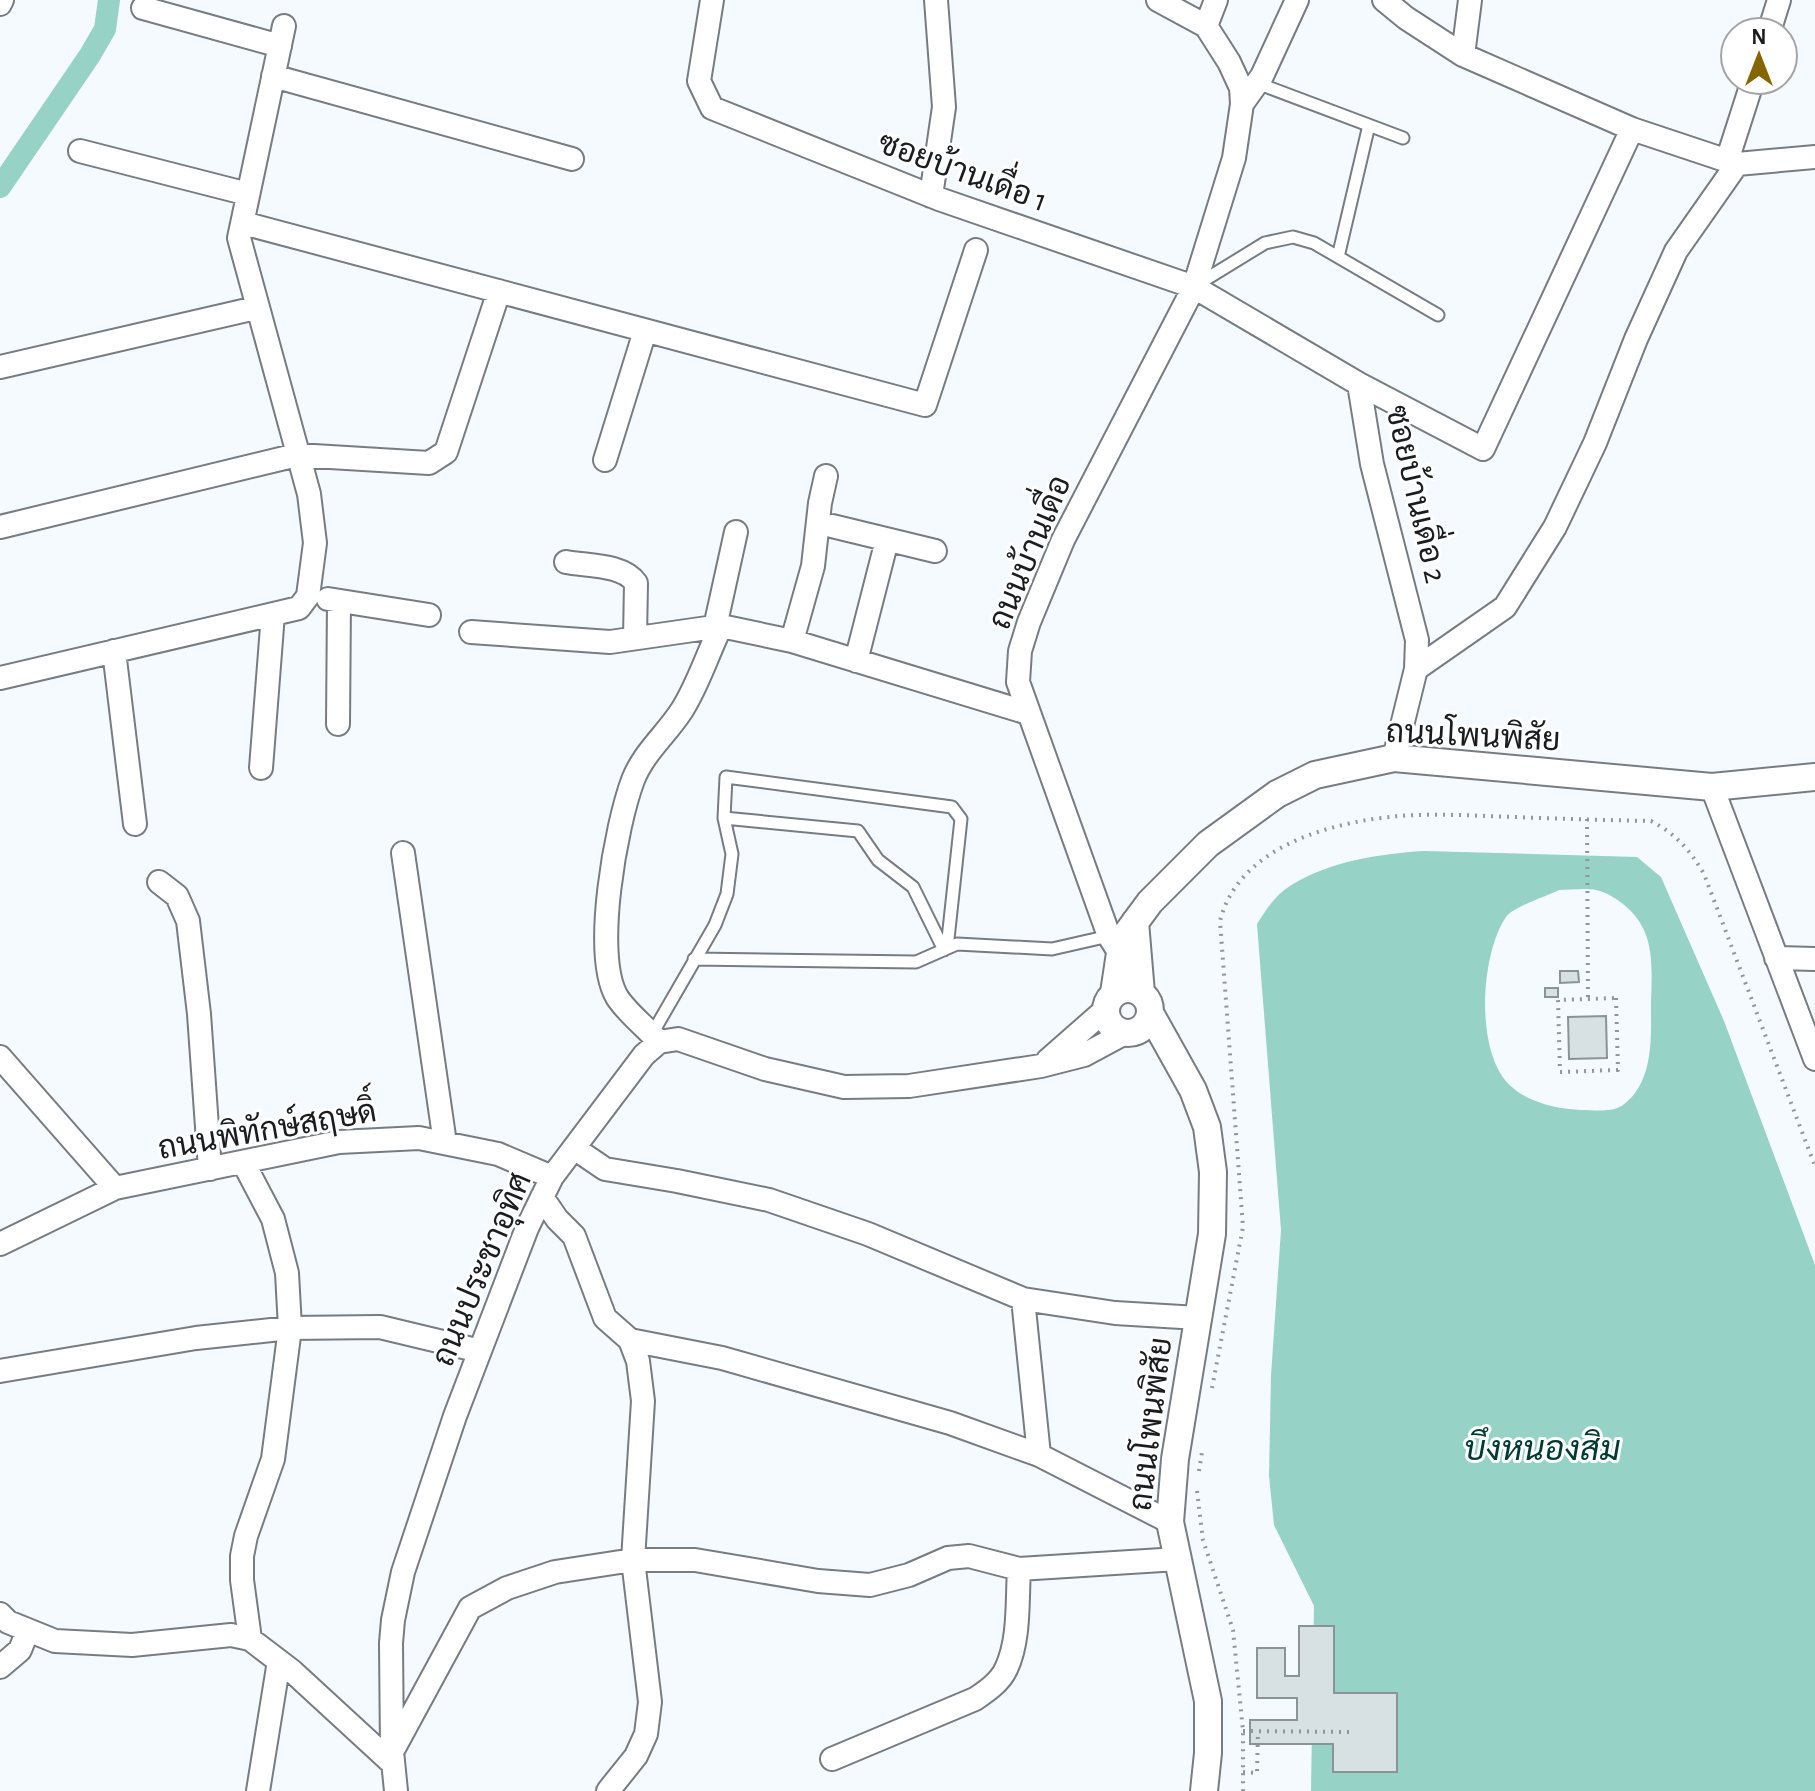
<svg xmlns="http://www.w3.org/2000/svg" width="1815" height="1791" viewBox="0 0 1815 1791" font-family="'Alegreya Sans',Sarabun,sans-serif">
<style>
.water{fill:#96d2c6;fill-rule:evenodd}
.lines{fill:none;stroke-linecap:round;stroke-linejoin:round}
.canal{stroke:#96d2c6;stroke-width:22}
.building{fill:#d7e0e3;stroke:#8a9395;stroke-width:2}
.service-casing{stroke:#767c81;stroke-width:15}
.minor-casing{stroke:#767c81;stroke-width:26}
.tertiary-casing{stroke:#767c81;stroke-width:30}
.path{stroke:#91969a;stroke-width:4;stroke-dasharray:2 6;stroke-linecap:butt}
.service{stroke:#fff;stroke-width:11}
.minor{stroke:#fff;stroke-width:22}
.tertiary{stroke:#fff;stroke-width:26}
.labels{text-anchor:middle;stroke-width:6;stroke-linejoin:round;paint-order:stroke}
.street-label{font-size:32px;fill:#1a1c1f;stroke:#fff}
.water-label{font-size:34px;font-style:italic;fill:#003a32;stroke:#fff}
</style>
<rect width="100%" height="100%" fill="#f4faff"/>
<path class="water" d="M 1424,851 L 1637,857 L 1661,877 L 1724,1021 L 1815,1265 L 1815,1791 L 1311,1791 L 1314,1606 L 1274,1525 L 1269,1476 L 1271,1376 L 1281,1230 L 1257,924 C 1266,910 1275,895 1290,886 C 1329,861 1379,854 1424,851 ZM 1559,890 C 1571,890 1585,888 1596,890 C 1606,892 1615,898 1623,904 C 1656,930 1652,965 1651,1004 C 1651,1038 1654,1082 1623,1105 C 1612,1113 1594,1110 1581,1110 C 1559,1109 1530,1103 1513,1088 C 1474,1057 1480,955 1506,917 C 1513,907 1547,896 1559,890 Z"/>
<g class="lines">
<path class="canal" d="M 0,187 L 90,55 L 105,29 L 109,0"/>
</g>
<path class="building" d="M 1560,971 L 1578,971 L 1579,982 L 1560,983 Z
M 1545,988 L 1558,988 L 1558,997 L 1545,997 Z
M 1606,1016 L 1607,1058 L 1569,1059 L 1568,1017 Z
M 1299,1626 L 1334,1626 L 1334,1693 L 1397,1693 L 1397,1772 L 1333,1772 L 1333,1744 L 1250,1744 L 1250,1720 L 1297,1720 L 1297,1698 L 1257,1698 L 1257,1648 L 1285,1648 L 1285,1676 L 1299,1676 Z"/>
<g class="lines">
<defs>
<path id="service" d="M 1257,83 L 1403,138
M 1338,257 L 1369,125
M 1198,284 L 1265,243 L 1293,237 L 1314,243 L 1438,315
M 724,818 L 858,831 L 878,860 L 913,887 L 944,950
M 694,959 L 916,962 L 957,944 L 1052,949 L 1109,936
M 652,1034 L 715,925 L 727,894 L 732,854 L 724,818 L 726,777 L 952,807 L 961,819 L 947,948"/>
<path id="minor" d="M 712,0 L 699,81 L 712,108 L 939,199 L 1194,287 L 1359,384 L 1372,464 L 1417,640 L 1416,669 L 1394,758
M 1384,0 L 1406,18 L 1463,55 L 1632,129 L 1737,164
M 0,4 L 2,0
M 143,8 L 280,46
M 1206,26 L 1216,0
M 1769,32 L 1779,0
M 1463,55 L 1470,0
M 273,76 L 572,159
M 1242,104 L 1262,76 L 1297,0
M 80,151 L 248,194
M 1727,161 L 1753,80
M 931,196 L 944,107 L 936,0
M 243,223 L 925,405 L 976,250
M 0,367 L 256,308
M 1359,384 L 1483,449 L 1632,129
M 605,460 L 645,331
M 832,526 L 935,551
M 0,527 L 297,455 L 429,463 L 446,452 L 499,291
M 566,562 C 587,566 623,564 636,583 L 635,638
M 328,599 L 429,615
M 715,627 L 736,532
M 471,632 L 610,642 L 721,626 L 792,641 L 1028,713
M 792,641 L 813,566 L 820,503 L 826,476
M 114,651 L 135,824
M 856,661 L 887,540
M 1416,669 L 1505,607 L 1555,527 L 1595,443 L 1636,339 L 1676,251 L 1737,164 L 1815,157
M 0,678 L 299,608 L 308,596 L 315,543 L 309,494 L 239,238 L 284,26
M 338,724 L 339,601
M 261,768 L 273,614
M 1712,787 L 1815,1059
M 403,853 L 445,1143
M 159,882 L 177,896 L 188,921 L 199,1014 L 210,1169
M 1776,958 L 1815,959
M 1124,960 L 1109,936 L 1018,682 L 1020,651 L 1029,622 L 1063,540 L 1194,287 L 1234,158 L 1242,104 L 1241,88 L 1229,62 L 1206,26 L 1158,0
M 659,1042 C 646,1027 627,1013 617,997 C 592,955 616,825 633,780 C 644,752 666,735 682,710 C 698,685 708,653 721,626
M 0,1057 L 115,1188
M 1048,1060 L 1105,1010
M 574,1148 L 605,1169 L 677,1181 L 769,1200 L 868,1234 L 1023,1299 L 1115,1313 L 1198,1318
M 243,1162 L 273,1219 L 287,1273 L 290,1328 L 273,1459 L 246,1536 L 242,1556 L 242,1580 L 250,1639
M 542,1197 L 557,1219 L 574,1236 L 605,1318 L 630,1340 L 638,1361 L 643,1401 L 633,1560 L 650,1702 L 646,1734 L 636,1756 L 608,1791
M 0,1244 L 115,1188 L 339,1142 L 419,1138 L 498,1154 L 552,1177
M 1023,1299 L 1039,1455
M 630,1340 L 722,1358 L 950,1423 L 1039,1455 L 1170,1522
M 0,1371 L 196,1338 L 290,1328 L 380,1327 L 480,1351
M 0,1614 L 8,1622 L 55,1641 L 132,1645 L 231,1635 L 250,1639 L 292,1671 L 392,1763
M 0,1667 L 20,1650 L 28,1630
M 393,1750 L 470,1608 L 507,1588 L 555,1572 L 633,1560 L 695,1560 L 818,1581 L 870,1585 L 909,1575 L 948,1558 L 969,1556 L 1019,1569 L 1178,1559
M 832,1759 L 975,1699 C 987,1691 1000,1682 1006,1669 C 1020,1640 1017,1600 1019,1569
M 258,1791 L 279,1661
M 396,1791 L 392,1751 L 391,1643 L 393,1620 L 403,1572 L 455,1416 L 527,1228 L 552,1177 L 644,1055 L 659,1042 L 678,1039 L 765,1069 L 844,1087 L 909,1086 L 1041,1066 L 1084,1055 L 1125,1033"/>
<path id="tertiary" d="M 1135,922 L 1141,993
M1106 1011a22 22 0 1 1 44 0a22 22 0 1 1-44 0Z
M 1114,993 L 1122,940 L 1150,902 L 1208,844 L 1277,794 L 1315,775 L 1394,758 L 1712,787 L 1815,777
M 1150,1013 L 1193,1090 L 1207,1127 L 1213,1172 L 1212,1234 L 1175,1459 L 1170,1522 L 1208,1701 L 1208,1753 L 1204,1791"/>
</defs>
<use href="#service" class="service-casing"/>
<use href="#minor" class="minor-casing"/>
<use href="#tertiary" class="tertiary-casing"/>
<path class="path" d="M 1587,819 L 1588,999
M 1616,998 L 1618,1070 L 1560,1072 L 1558,1000 Z
M 1212,1388 L 1243,1227 L 1220,921 C 1239,846 1331,822 1399,816 C 1438,813 1477,816 1516,817 C 1561,819 1606,820 1651,821 C 1676,834 1690,850 1704,874 L 1815,1166
M 1199,1471 L 1202,1452
M 1197,1491 L 1203,1540 L 1233,1630 L 1243,1731 L 1243,1791
M 1243,1731 L 1349,1732
M 1243,1772 L 1257,1773 L 1258,1731"/>
<use href="#service" class="service"/>
<use href="#minor" class="minor"/>
<use href="#tertiary" class="tertiary"/>
</g>
<g class="labels">
<g class="street-label">
<text transform="translate(963 171) rotate(20)" y="11">ซอยบ้านเดื่อ 1</text>
<text transform="translate(1417 494) rotate(77)" y="11">ซอยบ้านเดื่อ 2</text>
<text transform="translate(1029 552) rotate(-67)" y="11">ถนนบ้านเดื่อ</text>
<text transform="translate(1473 735) rotate(3)" y="11">ถนนโพนพิสัย</text>
<text transform="translate(267 1129) rotate(-10)" y="11">ถนนพิทักษ์สฤษดิ์</text>
<text transform="translate(481 1269) rotate(-67)" y="11">ถนนประชาอุทิศ</text>
<text transform="translate(1150 1424) rotate(-83)" y="11">ถนนโพนพิสัย</text>
</g>
<g class="water-label">
<text x="1542" y="1460">บึงหนองสิม</text>
</g>
</g>
<g transform="translate(1759 56)"><circle r="38" fill="#ffffff" stroke="#a3a4a5" stroke-width="2"/>
<path d="M0-6L14 30L0 20L-14 30Z" fill="#856500"/>
<text y="-12" font-size="22" font-weight="bold" text-anchor="middle" fill="#1a1c1f">N</text>
</g>
</svg>
